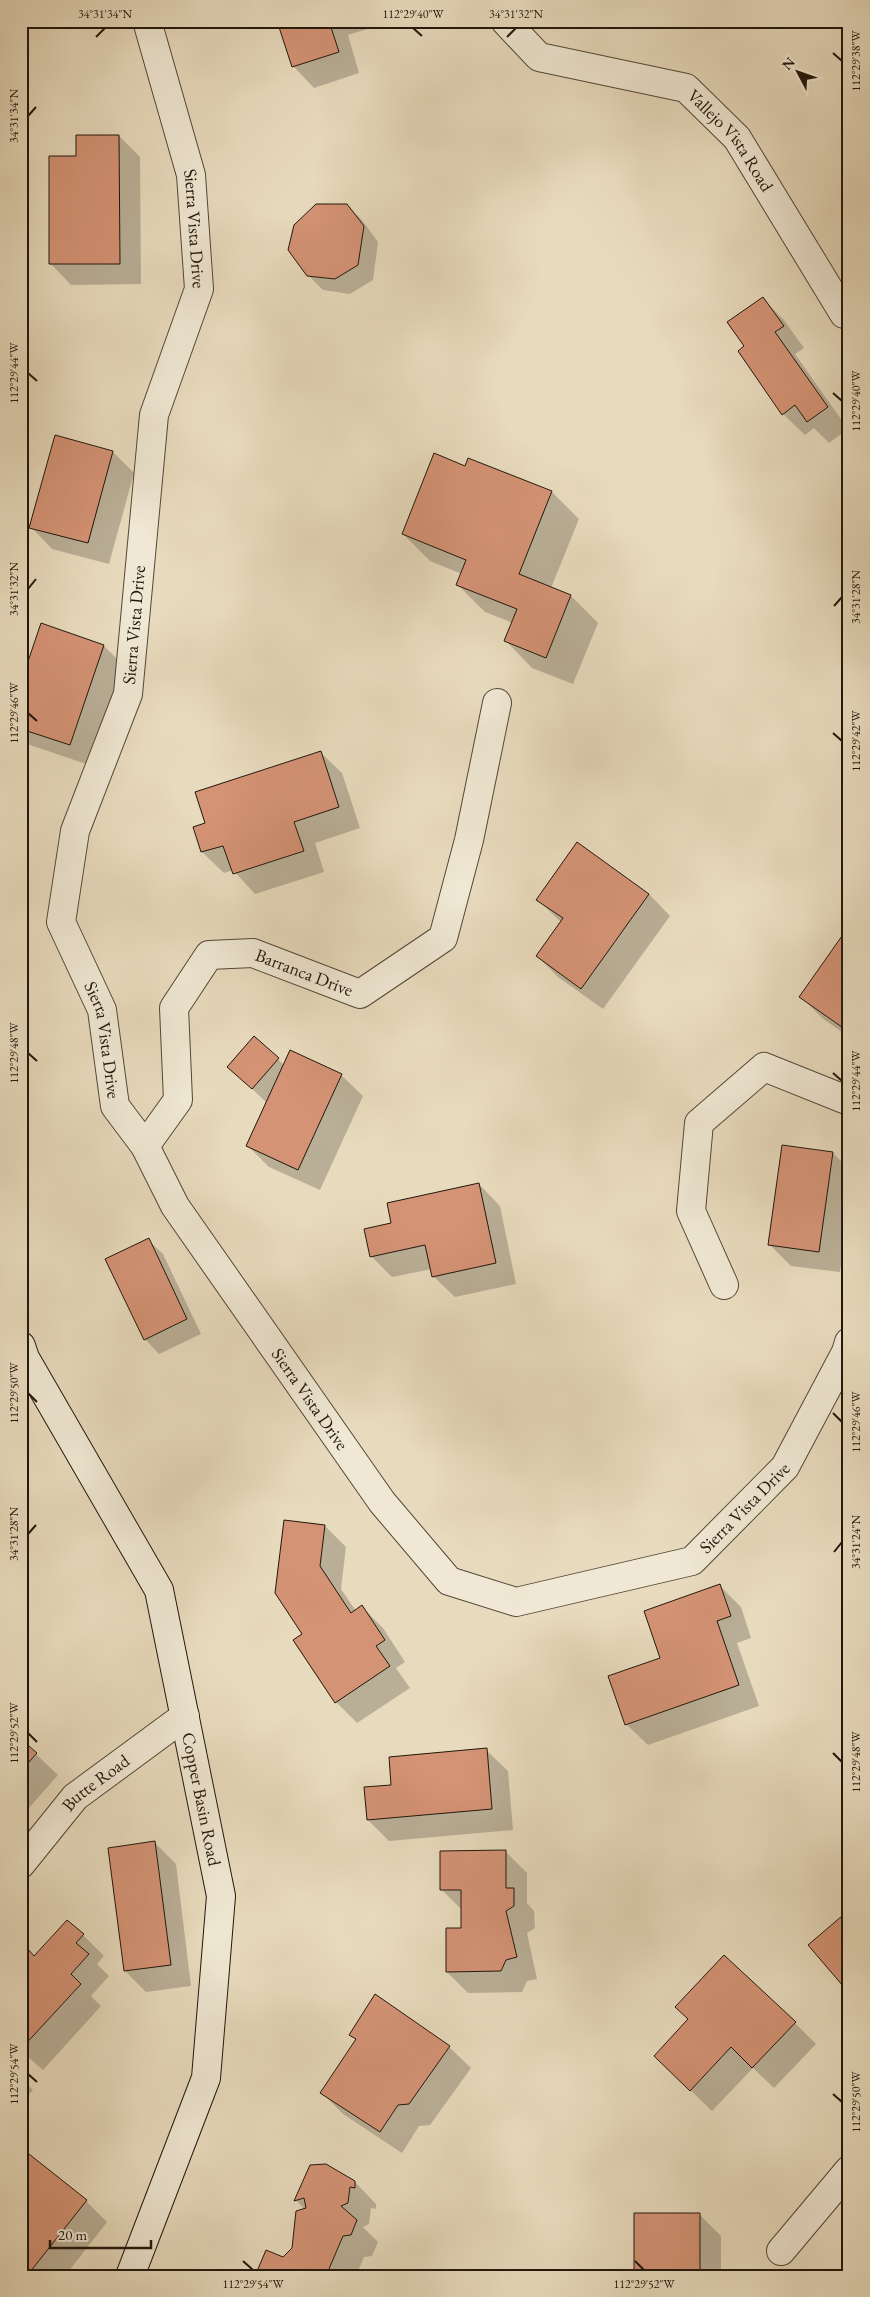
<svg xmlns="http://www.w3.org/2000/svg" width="870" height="2297" viewBox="0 0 870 2297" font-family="'EB Garamond',serif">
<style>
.shadow{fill:#0003}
.building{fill:#d49375;stroke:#20160c}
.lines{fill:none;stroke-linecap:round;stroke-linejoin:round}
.street-casing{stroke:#524738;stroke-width:30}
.secondary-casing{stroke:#20160c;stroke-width:30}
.street{stroke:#f0e8d4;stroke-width:28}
.secondary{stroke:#f0e8d4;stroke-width:28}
.ticks{fill:none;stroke:#20160c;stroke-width:2}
.labels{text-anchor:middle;stroke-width:4;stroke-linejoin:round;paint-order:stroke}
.street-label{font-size:18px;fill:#20160c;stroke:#f0e8d4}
.neatline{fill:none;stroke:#20160c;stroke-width:2}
.ticks-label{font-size:12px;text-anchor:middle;fill:#20160c}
</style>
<rect width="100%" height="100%" fill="#e8dbbd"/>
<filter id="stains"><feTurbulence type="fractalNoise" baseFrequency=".004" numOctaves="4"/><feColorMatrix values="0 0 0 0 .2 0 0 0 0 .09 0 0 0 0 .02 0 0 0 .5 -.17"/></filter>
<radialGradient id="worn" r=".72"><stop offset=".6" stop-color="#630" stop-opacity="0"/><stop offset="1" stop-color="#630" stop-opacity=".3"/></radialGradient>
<path class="shadow" d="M 278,21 L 376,21 L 377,26 L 348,35 L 359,73 L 314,88 L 293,66 Z
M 759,21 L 767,21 L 763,25 Z
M 119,136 L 140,157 L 141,284 L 71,285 L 50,263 L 77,157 Z
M 347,205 L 362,220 L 378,242 L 373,280 L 350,294 L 323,290 L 308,275 Z
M 763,299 L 784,320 L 804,348 L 795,354 L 848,429 L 829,443 L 814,428 L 805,435 L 783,414 L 746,347 Z
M 113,452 L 134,473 L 109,564 L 52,549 L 31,527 Z
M 469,459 L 552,492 L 579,519 L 551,588 L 571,596 L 598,623 L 573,684 L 532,668 L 506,641 L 513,623 L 485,612 L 458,585 L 462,574 L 430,561 L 403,534 L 466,467 Z
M 42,625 L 104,646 L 125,667 L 92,766 L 30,745 L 21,736 L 21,686 Z
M 320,752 L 342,773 L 360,828 L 315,843 L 324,872 L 255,894 L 233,870 L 224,873 L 202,852 L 194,827 L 207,823 Z
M 649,894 L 670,916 L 603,1009 L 558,977 L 537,956 L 561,922 L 538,900 Z
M 849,929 L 849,1037 L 822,1018 L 801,997 Z
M 255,1038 L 284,1065 L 341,1075 L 363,1096 L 320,1190 L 269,1167 L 248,1146 L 267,1103 L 229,1067 Z
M 833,1153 L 849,1169 L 849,1210 L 840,1272 L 791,1266 L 770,1245 Z
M 479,1184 L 500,1206 L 516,1284 L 455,1297 L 433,1276 L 432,1269 L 392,1277 L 371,1256 Z
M 148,1240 L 163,1254 L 201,1334 L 159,1354 L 145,1339 Z
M 325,1526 L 346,1547 L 341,1589 L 356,1611 L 362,1607 L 383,1628 L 405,1662 L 396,1668 L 410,1688 L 357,1723 L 336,1702 L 304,1634 Z
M 720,1586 L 741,1607 L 751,1638 L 737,1643 L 759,1706 L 648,1745 L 626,1724 L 662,1659 Z
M 21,1740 L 58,1775 L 21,1817 Z
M 486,1750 L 508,1771 L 513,1830 L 389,1841 L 368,1820 L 392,1786 Z
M 154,1842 L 176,1864 L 191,1986 L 146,1992 L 125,1971 Z
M 506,1852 L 527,1873 L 527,1903 L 534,1911 L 535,1928 L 527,1933 L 537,1979 L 527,1981 L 522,1992 L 468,1993 L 447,1972 L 462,1930 L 462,1910 L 441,1889 Z
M 83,1935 L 104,1956 L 97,1964 L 109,1976 L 91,1996 L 101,2006 L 43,2070 L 21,2051 L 21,1958 L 34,1958 Z
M 376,1996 L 449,2047 L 471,2068 L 430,2125 L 419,2126 L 402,2153 L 343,2114 L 322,2093 L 357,2041 L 351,2034 Z
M 795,2023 L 816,2044 L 774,2088 L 753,2068 L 712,2111 L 655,2056 Z
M 21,2078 L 33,2090 L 21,2103 Z
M 21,2166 L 86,2201 L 107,2222 L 65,2276 L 31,2276 L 21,2268 Z
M 355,2182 L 376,2204 L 376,2209 L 371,2208 L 369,2224 L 363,2227 L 378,2242 L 372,2256 L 364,2257 L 356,2276 L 256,2276 L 283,2259 L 293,2249 L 305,2210 L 296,2200 Z
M 700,2215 L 721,2236 L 721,2276 L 635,2276 Z"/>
<path class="building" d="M 277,21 L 329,21 L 339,52 L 292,67 Z
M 76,135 L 119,135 L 120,264 L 49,264 L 49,156 L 76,156 Z
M 316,204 L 347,204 L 364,226 L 358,265 L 335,279 L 307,276 L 288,250 L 294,225 Z
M 763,297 L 784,326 L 775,332 L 828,407 L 807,422 L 795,405 L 782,415 L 738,351 L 744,346 L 727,322 Z
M 55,435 L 113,451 L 88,543 L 29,528 Z
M 434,453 L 465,466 L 468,458 L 552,491 L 519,574 L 571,595 L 546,658 L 504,641 L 517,609 L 456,585 L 466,560 L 402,534 Z
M 41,623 L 104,645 L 70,745 L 21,729 L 21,682 Z
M 321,751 L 339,807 L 294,822 L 304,851 L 233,874 L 223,846 L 201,852 L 193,827 L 205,823 L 195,792 Z
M 577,842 L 649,894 L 581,989 L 536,956 L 563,918 L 536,900 Z
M 849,926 L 849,1032 L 799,997 Z
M 254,1036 L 279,1058 L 252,1089 L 227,1067 Z
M 290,1050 L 342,1074 L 298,1170 L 246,1146 Z
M 782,1145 L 833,1152 L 819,1252 L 768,1245 Z
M 479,1183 L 496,1263 L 432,1277 L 425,1245 L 370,1257 L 364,1229 L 391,1223 L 387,1203 Z
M 149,1238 L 187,1319 L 144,1340 L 105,1259 Z
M 284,1520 L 325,1525 L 320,1566 L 351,1613 L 362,1605 L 385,1640 L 376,1646 L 390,1666 L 335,1703 L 293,1640 L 302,1634 L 275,1593 Z
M 720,1584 L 731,1616 L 717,1621 L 739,1685 L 625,1725 L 608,1676 L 660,1658 L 644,1611 Z
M 21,1739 L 37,1753 L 21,1771 Z
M 487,1748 L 492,1809 L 367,1820 L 364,1787 L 391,1785 L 389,1757 Z
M 155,1841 L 171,1965 L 124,1971 L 108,1848 Z
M 506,1850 L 506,1888 L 514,1888 L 514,1906 L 506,1911 L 517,1957 L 506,1960 L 501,1971 L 446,1972 L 446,1928 L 461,1928 L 461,1890 L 440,1890 L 440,1851 Z
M 849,1910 L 849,1993 L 808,1945 Z
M 67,1920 L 84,1934 L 76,1943 L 89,1954 L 71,1974 L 81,1984 L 21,2049 L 21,1956 L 28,1949 L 34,1956 Z
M 724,1955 L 796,2022 L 752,2068 L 731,2047 L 690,2091 L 654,2056 L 688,2019 L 675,2007 Z
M 375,1994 L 450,2046 L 409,2104 L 398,2105 L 380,2132 L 320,2093 L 356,2039 L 349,2035 Z
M 29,2154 L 87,2200 L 30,2272 L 21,2265 L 21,2164 Z
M 326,2164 L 355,2181 L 355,2188 L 350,2187 L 348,2203 L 341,2206 L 357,2220 L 351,2235 L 343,2236 L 326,2276 L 255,2276 L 266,2250 L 283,2257 L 292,2248 L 296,2211 L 306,2208 L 304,2198 L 294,2201 L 310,2165 Z
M 634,2213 L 700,2213 L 700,2276 L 634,2276 Z"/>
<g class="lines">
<defs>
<g id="street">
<path id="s1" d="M 147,21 L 191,175 L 199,289 L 154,415 L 128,694 L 75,831 L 61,922 L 102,1010 L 115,1106 L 145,1146 L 175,1206 L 382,1502 L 449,1581 L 516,1602 L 692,1561 L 785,1467 L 846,1352 L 849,1342"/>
<path id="s2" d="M 505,21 L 539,57 L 686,88 L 737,138 L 844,314"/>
<path id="s3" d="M 145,1146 L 178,1100 L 174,1008 L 209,955 L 253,953 L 360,994 L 443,938 L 469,840 L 497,703"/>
<path d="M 724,1285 L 691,1211 L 699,1123 L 764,1067 L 849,1101"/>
<path id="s4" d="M 21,1864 L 75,1797 L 185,1716"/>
<path d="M 781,2251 L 849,2170"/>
</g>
<g id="secondary">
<path id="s5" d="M 21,1346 L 25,1358 L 159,1590 L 221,1896 L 206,2078 L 130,2276"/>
</g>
</defs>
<use href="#street" class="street-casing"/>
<use href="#secondary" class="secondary-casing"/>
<use href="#street" class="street"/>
<use href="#secondary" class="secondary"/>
</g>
<path class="ticks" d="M 413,28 L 422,36M 96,37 L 105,28M 507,37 L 516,28M 833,53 L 842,61M 28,116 L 36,107M 28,373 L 37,381M 833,393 L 842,401M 28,589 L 36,579M 834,606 L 842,597M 28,713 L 37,721M 833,733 L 842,741M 28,1053 L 37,1061M 833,1073 L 842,1081M 28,1393 L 37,1402M 833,1413 L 842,1422M 28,1534 L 36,1525M 834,1552 L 842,1542M 28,1733 L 37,1742M 833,1753 L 842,1762M 28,2074 L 37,2082M 833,2094 L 842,2102M 243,2261 L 253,2270M 635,2261 L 644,2270"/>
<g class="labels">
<g class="street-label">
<text dy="6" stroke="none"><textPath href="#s2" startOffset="269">Vallejo Vista Road</textPath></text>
<text dy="6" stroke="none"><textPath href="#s1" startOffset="214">Sierra Vista Drive</textPath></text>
<text transform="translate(134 625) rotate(-85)" y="6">Sierra Vista Drive</text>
<text dy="6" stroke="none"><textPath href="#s3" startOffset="311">Barranca Drive</textPath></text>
<text dy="6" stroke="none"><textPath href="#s1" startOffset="1054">Sierra Vista Drive</textPath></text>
<text dy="6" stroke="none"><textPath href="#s1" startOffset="1474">Sierra Vista Drive</textPath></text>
<text dy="6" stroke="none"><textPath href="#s1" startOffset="2029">Sierra Vista Drive</textPath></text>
<text dy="6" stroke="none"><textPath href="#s4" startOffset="111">Butte Road</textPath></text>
<text dy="6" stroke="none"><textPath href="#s5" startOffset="494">Copper Basin Road</textPath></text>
</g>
</g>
<rect width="870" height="2297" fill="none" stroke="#e8dbbd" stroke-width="55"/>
<g transform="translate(798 72) rotate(311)" stroke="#f0e8d4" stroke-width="4" paint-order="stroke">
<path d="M0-4L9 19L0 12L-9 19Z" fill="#20160c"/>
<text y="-8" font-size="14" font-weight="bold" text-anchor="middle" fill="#20160c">N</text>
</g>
<path d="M50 2240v8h101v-8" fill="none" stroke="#20160c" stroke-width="2.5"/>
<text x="58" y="2240" font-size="15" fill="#20160c" stroke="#f0e8d4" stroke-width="4" paint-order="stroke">20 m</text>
<rect x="28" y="28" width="814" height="2242" class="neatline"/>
<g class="ticks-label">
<text x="105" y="18">34°31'34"N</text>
<text x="413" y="18">112°29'40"W</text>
<text x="516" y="18">34°31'32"N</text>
<text transform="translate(856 61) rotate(-90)" y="4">112°29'38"W</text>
<text transform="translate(14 116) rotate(-90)" y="4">34°31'34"N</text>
<text transform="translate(14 373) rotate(-90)" y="4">112°29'44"W</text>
<text transform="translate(856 401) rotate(-90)" y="4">112°29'40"W</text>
<text transform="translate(14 589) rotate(-90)" y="4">34°31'32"N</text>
<text transform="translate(856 597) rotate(-90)" y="4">34°31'28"N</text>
<text transform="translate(14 713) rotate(-90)" y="4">112°29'46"W</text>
<text transform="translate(856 741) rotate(-90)" y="4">112°29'42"W</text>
<text transform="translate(14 1053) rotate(-90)" y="4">112°29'48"W</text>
<text transform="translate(856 1081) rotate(-90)" y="4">112°29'44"W</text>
<text transform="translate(14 1393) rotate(-90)" y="4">112°29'50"W</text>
<text transform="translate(856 1422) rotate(-90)" y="4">112°29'46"W</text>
<text transform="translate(14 1534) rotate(-90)" y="4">34°31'28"N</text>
<text transform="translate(856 1542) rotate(-90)" y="4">34°31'24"N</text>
<text transform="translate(14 1733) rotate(-90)" y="4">112°29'52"W</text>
<text transform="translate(856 1762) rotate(-90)" y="4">112°29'48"W</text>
<text transform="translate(14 2074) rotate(-90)" y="4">112°29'54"W</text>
<text transform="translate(856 2102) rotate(-90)" y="4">112°29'50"W</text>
<text x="253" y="2288">112°29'54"W</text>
<text x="644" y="2288">112°29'52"W</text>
</g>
<rect width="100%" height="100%" filter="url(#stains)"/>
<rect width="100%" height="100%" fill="url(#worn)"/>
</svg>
